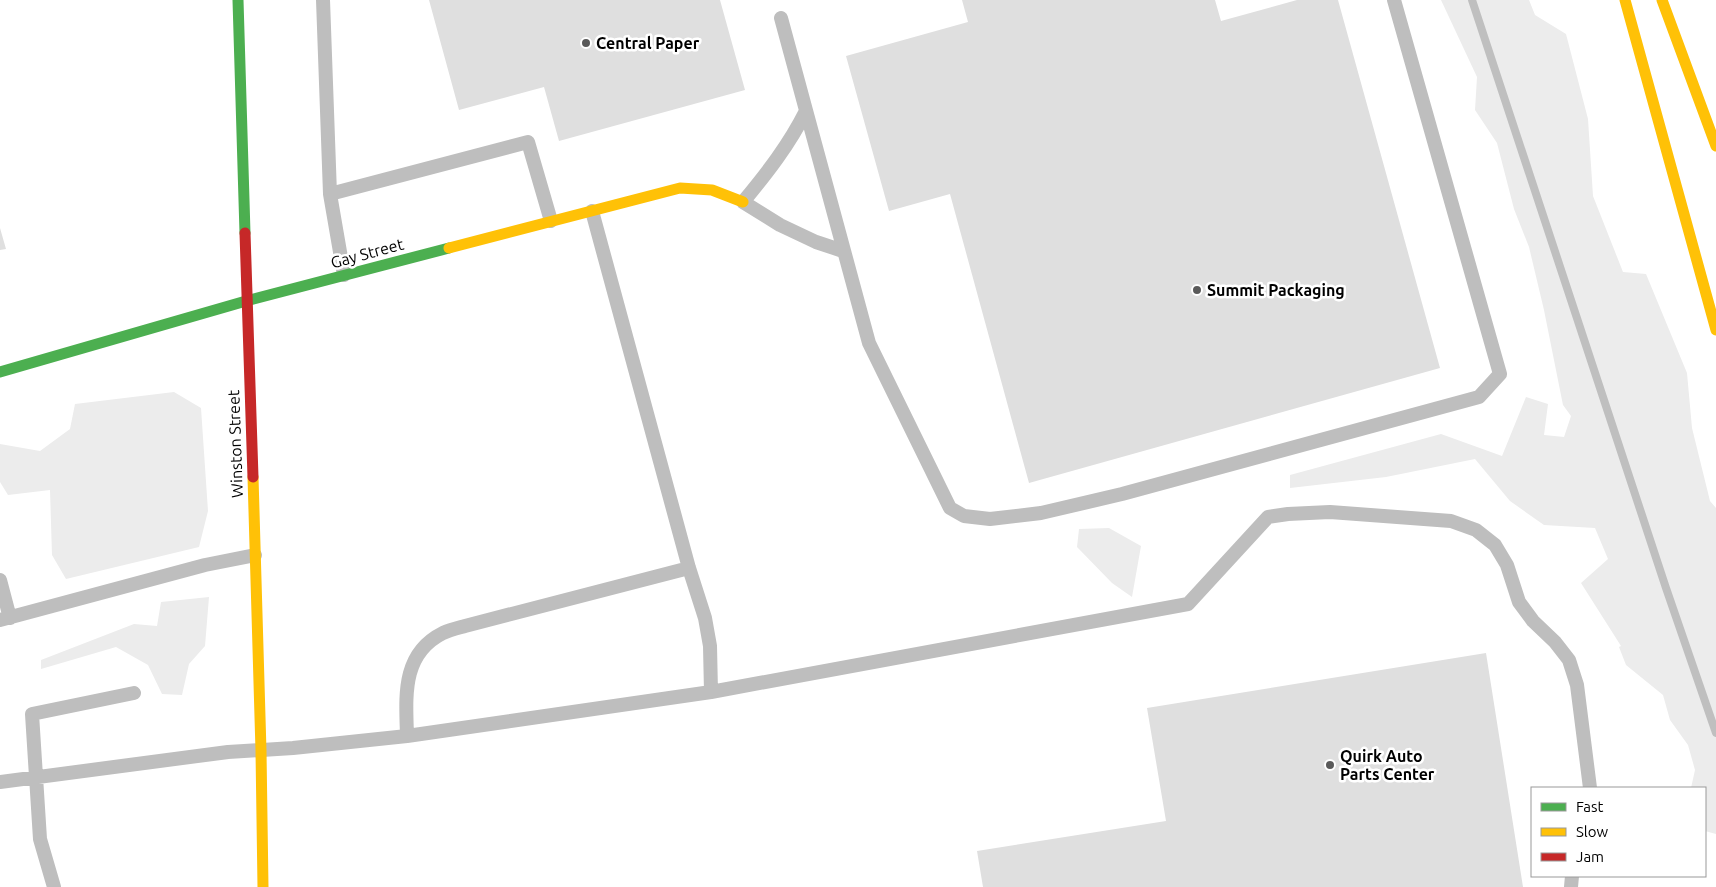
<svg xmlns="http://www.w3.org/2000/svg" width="1716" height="887" viewBox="0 0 1716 887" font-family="Ubuntu,sans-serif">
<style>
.green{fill:#ececec}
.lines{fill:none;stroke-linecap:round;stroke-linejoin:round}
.stream{stroke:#bfbfbf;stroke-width:8}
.building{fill:#dfdfdf}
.lane{stroke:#bebebe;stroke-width:14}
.fast{stroke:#4caf50;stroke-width:11}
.slow{stroke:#ffc107;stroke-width:11}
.jam{stroke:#c62828;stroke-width:11}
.poi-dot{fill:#595959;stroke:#fff;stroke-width:2}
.labels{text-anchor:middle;stroke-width:5;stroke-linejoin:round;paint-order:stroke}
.poi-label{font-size:16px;font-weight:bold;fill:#000;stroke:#fff;text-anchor:start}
.street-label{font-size:16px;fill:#000;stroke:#fff}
</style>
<rect width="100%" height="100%" fill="#fff"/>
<path class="green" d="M 1441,0 L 1529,0 L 1535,15 L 1566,34 L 1588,119 L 1593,196 L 1623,272 L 1646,274 L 1687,373 L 1692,428 L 1710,501 L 1716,508 L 1716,834 L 1705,831 L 1705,788 L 1691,788 L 1695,770 L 1688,745 L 1670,720 L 1663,695 L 1626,665 L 1619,647 L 1621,646 L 1581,583 L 1608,559 L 1595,528 L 1544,525 L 1510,501 L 1475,459 L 1386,477 L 1290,488 L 1290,475 L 1441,434 L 1502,456 L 1526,397 L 1548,404 L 1544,435 L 1564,437 L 1571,416 L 1563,405 L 1544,310 L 1529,247 L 1514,209 L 1497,143 L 1475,110 L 1477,77 Z
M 174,392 L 201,408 L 208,511 L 199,547 L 66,579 L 52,555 L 50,490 L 8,495 L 0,482 L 0,444 L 40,451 L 70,429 L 75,404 Z
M 1109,528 L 1141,546 L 1132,597 L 1112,583 L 1077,547 L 1079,529 Z
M 209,597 L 205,646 L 189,664 L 182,695 L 162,694 L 148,665 L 116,647 L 41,669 L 41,660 L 134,624 L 157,626 L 161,602 Z"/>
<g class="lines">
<path class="stream" d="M 1472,0 L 1666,588 L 1716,733"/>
</g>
<path class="building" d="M 429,0 L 720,0 L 745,90 L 559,141 L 544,87 L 459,110 Z
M 962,0 L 1215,0 L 1221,21 L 1297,0 L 1338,0 L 1440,368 L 1029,483 L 950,194 L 889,211 L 846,56 L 968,22 Z
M 0,228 L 6,249 L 0,250 Z
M 1486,653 L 1523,887 L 983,887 L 977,851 L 1166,821 L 1147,708 Z"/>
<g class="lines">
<path class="lane" d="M 323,0 L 330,194 L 344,275
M 781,18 L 869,343 L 950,508 L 964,516 L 990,519 L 1041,513 L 1122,494 L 1479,397 L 1500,374 L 1394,0
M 806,111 C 789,145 767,173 743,202 L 780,225 L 816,242 L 843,251
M 330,194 L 528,142 L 551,221
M 592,211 L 689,568 L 705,618 L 710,646 L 711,692
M 0,580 L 10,618
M 0,620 L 205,565 L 255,555
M 407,736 C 406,697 401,654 443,633 C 450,630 458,628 465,626 L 689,568
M 0,782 L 228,752 L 293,748 L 407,736 L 711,692 L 1188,604 L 1268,517 L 1288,514 L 1330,512 L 1451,521 L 1476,530 L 1495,545 L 1507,565 L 1519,602 L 1533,621 L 1555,642 L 1569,660 L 1577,685 L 1590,788
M 54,887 L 40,839 L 32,714 L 134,693
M 1571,887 L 1572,876"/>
<path class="fast" d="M 238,0 L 245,233
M 0,372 L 246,301 L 449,248"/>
<path class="slow" d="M 1625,0 L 1716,330
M 1662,0 L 1716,146
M 449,248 L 680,188 L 712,190 L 743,202
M 253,477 L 261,751 L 263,887"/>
<path class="jam" d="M 245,233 L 253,477"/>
</g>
<g class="poi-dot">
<circle cx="586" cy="43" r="5"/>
<circle cx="1197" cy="290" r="5"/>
<circle cx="1330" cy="765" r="5"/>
</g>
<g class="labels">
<g class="poi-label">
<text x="596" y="49">Central Paper</text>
<text x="1207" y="296">Summit Packaging</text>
<text x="1340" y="762">Quirk Auto<tspan x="1340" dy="18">Parts Center</tspan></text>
</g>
<g class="street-label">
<text transform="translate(367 253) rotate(-15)" y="6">Gay Street</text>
<text transform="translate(235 444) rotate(-92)" y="6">Winston Street</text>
</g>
</g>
<rect x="1531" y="787" width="175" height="90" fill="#ffffff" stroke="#999999"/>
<rect x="1541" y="803" width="25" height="8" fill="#4caf50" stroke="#999999"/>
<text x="1576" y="812" font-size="15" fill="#000000">Fast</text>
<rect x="1541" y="828" width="25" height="8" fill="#ffc107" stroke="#999999"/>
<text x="1576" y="837" font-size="15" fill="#000000">Slow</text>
<rect x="1541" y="853" width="25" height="8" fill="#c62828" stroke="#999999"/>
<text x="1576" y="862" font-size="15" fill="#000000">Jam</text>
</svg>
